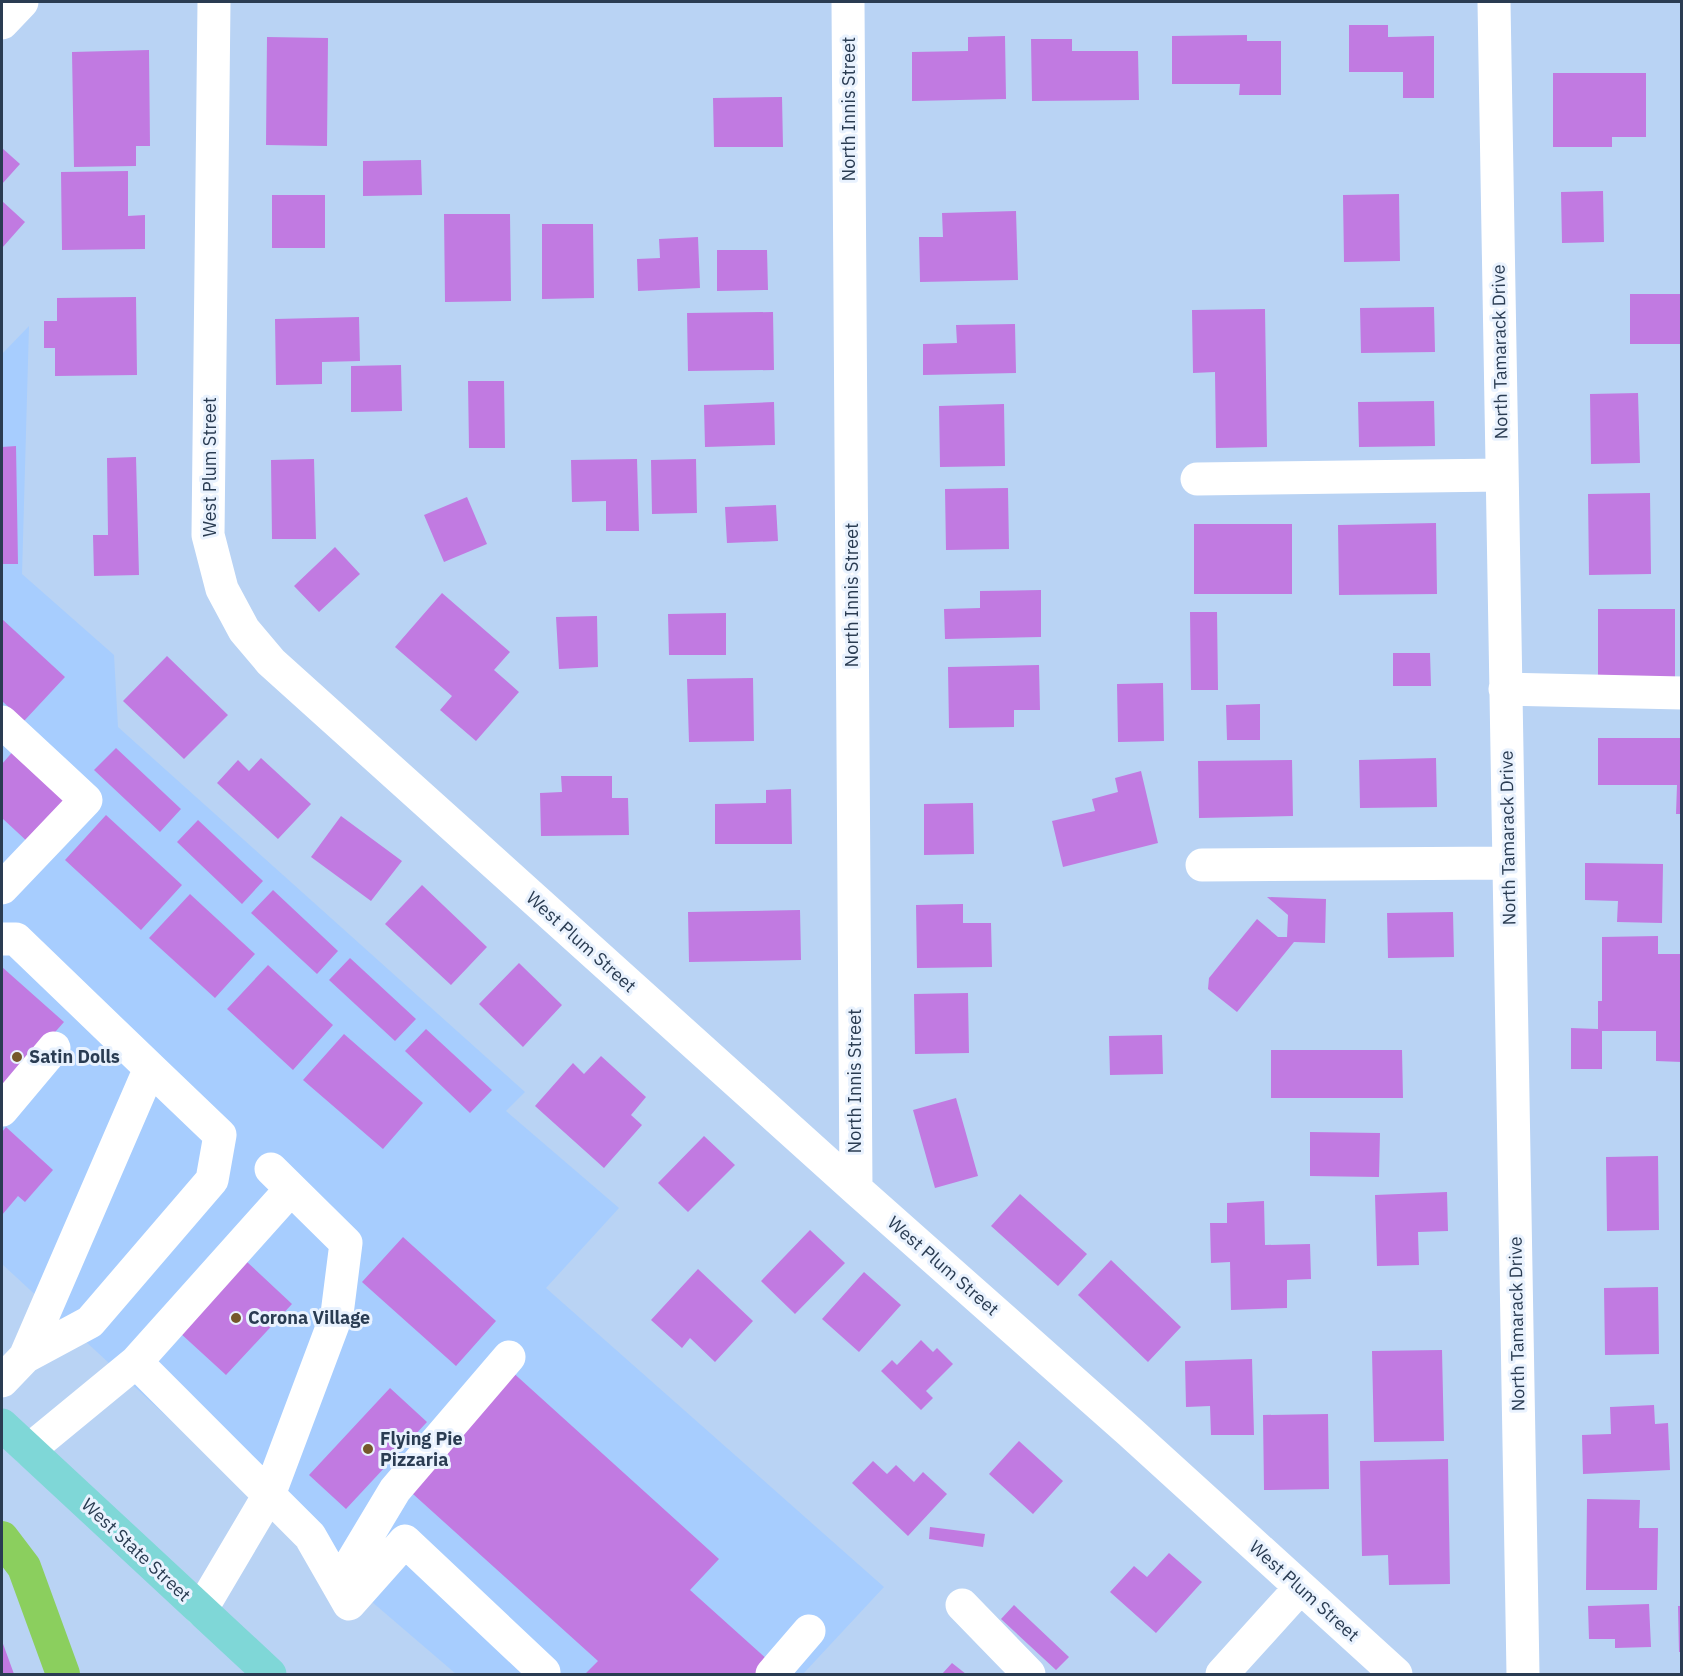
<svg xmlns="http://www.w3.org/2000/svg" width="1683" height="1676" viewBox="0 0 1683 1676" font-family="'IBM Plex Sans',sans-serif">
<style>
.built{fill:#a7cdfe}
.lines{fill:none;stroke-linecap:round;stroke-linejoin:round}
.canal{stroke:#8bcf5e;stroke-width:34}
.building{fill:#c17ae1}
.minor{stroke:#fff;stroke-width:33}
.major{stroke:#7fd7d7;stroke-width:33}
.poi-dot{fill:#75572b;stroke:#e9f2fe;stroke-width:2}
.labels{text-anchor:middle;stroke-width:6;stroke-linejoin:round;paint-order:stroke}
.street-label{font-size:18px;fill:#2a3c52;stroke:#e9f2fe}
.poi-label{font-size:18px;font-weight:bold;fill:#2a3c52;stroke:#e9f2fe;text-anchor:start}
</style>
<rect width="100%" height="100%" fill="#b9d3f4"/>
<path class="built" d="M 29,326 L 22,574 L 114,655 L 118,727 L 525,1092 L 506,1111 L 619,1208 L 546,1288 L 884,1587 L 803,1674 L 456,1674 L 301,1541 L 2,1264 L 2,354 Z"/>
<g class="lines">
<path class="canal" d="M 2,1538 L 24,1567 L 63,1674"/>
</g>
<path class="building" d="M 1349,25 L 1388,25 L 1388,37 L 1434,36 L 1434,98 L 1403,98 L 1403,72 L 1349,72 Z
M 1247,35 L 1247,41 L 1281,41 L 1281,95 L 1239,95 L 1240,84 L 1172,84 L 1172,36 Z
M 1005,36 L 1006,99 L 912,101 L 912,52 L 968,51 L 968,37 Z
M 267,37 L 328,38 L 327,146 L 266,145 Z
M 1031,39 L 1072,39 L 1072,51 L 1138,51 L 1139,100 L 1032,101 Z
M 149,50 L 150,146 L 136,146 L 136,166 L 74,167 L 72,52 Z
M 1553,73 L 1646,73 L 1646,137 L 1612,137 L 1612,147 L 1553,147 Z
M 782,97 L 783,147 L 714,147 L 713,98 Z
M 2,148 L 20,164 L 2,184 Z
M 421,160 L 422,195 L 363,196 L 363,161 Z
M 128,171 L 128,216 L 145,215 L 145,249 L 62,250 L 61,172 Z
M 1603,191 L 1604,242 L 1562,243 L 1561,192 Z
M 1399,194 L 1400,261 L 1344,262 L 1343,195 Z
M 272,195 L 325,195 L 325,248 L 272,248 Z
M 2,201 L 25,222 L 2,248 Z
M 1016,211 L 1018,280 L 920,282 L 919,237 L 943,237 L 942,213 Z
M 444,214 L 510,214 L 511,301 L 445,302 Z
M 542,224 L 593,224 L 594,298 L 542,299 Z
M 698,237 L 700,288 L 638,291 L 637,259 L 660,258 L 659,239 Z
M 717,250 L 767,250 L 768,290 L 717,291 Z
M 1630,294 L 1682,294 L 1682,344 L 1630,344 Z
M 136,297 L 137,375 L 55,376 L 55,348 L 44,348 L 44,321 L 57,321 L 57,298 Z
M 1434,307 L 1435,352 L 1361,353 L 1360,308 Z
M 1265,309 L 1267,447 L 1216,448 L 1215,372 L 1193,373 L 1192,310 Z
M 773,312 L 774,370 L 688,371 L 687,313 Z
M 359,317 L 360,361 L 322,362 L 322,384 L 276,385 L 275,319 Z
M 1015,324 L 1016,373 L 923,375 L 923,344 L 957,343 L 956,325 Z
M 401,365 L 402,411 L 351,412 L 351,366 Z
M 468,381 L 504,381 L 505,448 L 469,448 Z
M 1638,393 L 1640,463 L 1591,464 L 1590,394 Z
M 1434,401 L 1435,446 L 1359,447 L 1358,402 Z
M 774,402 L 775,445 L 705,447 L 704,405 Z
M 1004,404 L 1005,466 L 940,467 L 939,406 Z
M 16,446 L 18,564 L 2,564 L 2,447 Z
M 136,457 L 139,575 L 94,576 L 93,535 L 108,535 L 107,458 Z
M 314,459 L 316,539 L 272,539 L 271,460 Z
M 637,459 L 639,531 L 606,531 L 606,501 L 572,502 L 571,460 Z
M 696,459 L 697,513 L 652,514 L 651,460 Z
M 1008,488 L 1009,549 L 946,550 L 945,489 Z
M 1650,493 L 1651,574 L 1589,575 L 1588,494 Z
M 467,497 L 487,544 L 444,562 L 424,515 Z
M 776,505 L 778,541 L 727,543 L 725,507 Z
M 1436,523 L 1437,594 L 1339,595 L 1338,525 Z
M 1194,524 L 1292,524 L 1292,594 L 1194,594 Z
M 335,547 L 360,574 L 319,612 L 294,586 Z
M 1041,590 L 1041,637 L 945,639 L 944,609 L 980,608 L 980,591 Z
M 442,593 L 510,652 L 494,670 L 519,692 L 476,741 L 440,710 L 452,696 L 395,647 Z
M 1598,609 L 1675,609 L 1675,680 L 1598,680 Z
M 1190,612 L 1217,612 L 1218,690 L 1191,690 Z
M 726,613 L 726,655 L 669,655 L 668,614 Z
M 597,616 L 598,667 L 559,669 L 556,617 Z
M 2,619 L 65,677 L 24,721 L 2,701 Z
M 1393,653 L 1430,653 L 1431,686 L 1393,686 Z
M 167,656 L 228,715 L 184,759 L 123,701 Z
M 1039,665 L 1040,710 L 1014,710 L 1014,727 L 949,728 L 948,667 Z
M 753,678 L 754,741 L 689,742 L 687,679 Z
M 1163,683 L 1164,741 L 1118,742 L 1117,684 Z
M 1260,704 L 1260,740 L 1227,740 L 1226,705 Z
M 1598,738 L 1682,738 L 1682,814 L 1676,814 L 1677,785 L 1598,785 Z
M 116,748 L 181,809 L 160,832 L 94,770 Z
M 15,749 L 72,799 L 30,844 L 2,818 L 2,764 Z
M 261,758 L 311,804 L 278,839 L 217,783 L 238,760 L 249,771 Z
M 1436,758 L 1437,807 L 1360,808 L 1359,760 Z
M 1292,760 L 1293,816 L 1199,818 L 1198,761 Z
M 1141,771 L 1158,843 L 1063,867 L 1052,821 L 1095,811 L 1092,799 L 1118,792 L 1115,778 Z
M 561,776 L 612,776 L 612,798 L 628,798 L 629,835 L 541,836 L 540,793 L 562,792 Z
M 791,789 L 792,844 L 715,844 L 715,804 L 766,803 L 766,790 Z
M 973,803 L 974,854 L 924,855 L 924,804 Z
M 106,815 L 182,885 L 141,930 L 65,860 Z
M 341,816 L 402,861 L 371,901 L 311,857 Z
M 198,820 L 263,881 L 242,904 L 177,842 Z
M 1585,863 L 1663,864 L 1662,923 L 1617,922 L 1618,901 L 1585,900 Z
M 422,885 L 487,947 L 451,985 L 385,924 Z
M 273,890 L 338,951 L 317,974 L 251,913 Z
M 190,894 L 255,954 L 215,998 L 149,938 Z
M 1267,897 L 1326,899 L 1325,943 L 1294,942 L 1237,1012 L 1208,989 L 1209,978 L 1257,919 L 1278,937 L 1287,937 L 1288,915 Z
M 963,904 L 963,923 L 991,923 L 992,967 L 917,968 L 916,905 Z
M 800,910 L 801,960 L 689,962 L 688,912 Z
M 1453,912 L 1454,957 L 1388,958 L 1387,913 Z
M 1658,936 L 1658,954 L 1682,954 L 1682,1062 L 1656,1061 L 1656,1031 L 1602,1031 L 1602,1069 L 1571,1069 L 1571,1028 L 1598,1029 L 1598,1001 L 1602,1001 L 1602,937 Z
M 350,958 L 416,1019 L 395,1041 L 329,980 Z
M 519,963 L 562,1005 L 523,1047 L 479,1004 Z
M 268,965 L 333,1025 L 293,1070 L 227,1009 Z
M 2,967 L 64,1022 L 2,1092 Z
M 968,993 L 969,1053 L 915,1054 L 914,994 Z
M 426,1029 L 492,1090 L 470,1113 L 405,1051 Z
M 344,1034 L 423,1103 L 383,1149 L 303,1080 Z
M 1162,1035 L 1163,1074 L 1110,1075 L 1109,1036 Z
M 1271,1050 L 1402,1050 L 1403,1098 L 1271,1098 Z
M 601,1056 L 646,1097 L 631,1115 L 642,1125 L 604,1168 L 535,1106 L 573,1063 L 584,1074 Z
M 956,1098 L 978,1176 L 935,1188 L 913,1110 Z
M 6,1127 L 53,1170 L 25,1202 L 18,1196 L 2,1215 L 2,1132 Z
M 1310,1132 L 1380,1133 L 1379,1177 L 1310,1176 Z
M 704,1136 L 735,1165 L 688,1212 L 658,1183 Z
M 1658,1156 L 1659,1230 L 1607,1231 L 1606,1157 Z
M 1447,1192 L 1448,1231 L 1418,1232 L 1419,1265 L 1377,1266 L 1375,1195 Z
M 1020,1194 L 1087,1254 L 1058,1286 L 991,1226 Z
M 1264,1201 L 1265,1245 L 1310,1244 L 1311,1279 L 1287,1280 L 1287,1308 L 1231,1310 L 1230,1262 L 1211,1263 L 1210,1223 L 1227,1223 L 1227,1203 Z
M 810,1230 L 845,1263 L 795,1314 L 761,1281 Z
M 403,1237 L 496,1321 L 456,1366 L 362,1282 Z
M 1111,1260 L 1181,1327 L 1148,1362 L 1078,1295 Z
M 246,1261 L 292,1304 L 226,1375 L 179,1332 Z
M 698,1269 L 753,1321 L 715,1362 L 690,1338 L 682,1348 L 651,1320 Z
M 864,1272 L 901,1305 L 859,1352 L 822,1319 Z
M 1658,1287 L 1659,1354 L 1605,1355 L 1604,1288 Z
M 921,1340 L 933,1352 L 937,1348 L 953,1364 L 926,1391 L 933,1398 L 921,1410 L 881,1371 L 892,1360 L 897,1365 Z
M 1442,1350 L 1444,1441 L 1374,1442 L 1372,1351 Z
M 1252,1359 L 1254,1435 L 1211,1435 L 1210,1406 L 1186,1407 L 1185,1361 Z
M 509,1369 L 719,1559 L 690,1590 L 770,1662 L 759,1674 L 585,1674 L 598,1661 L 403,1485 Z
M 390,1388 L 427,1422 L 346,1509 L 309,1475 Z
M 1654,1405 L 1655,1424 L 1668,1423 L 1670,1470 L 1583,1474 L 1582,1435 L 1611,1434 L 1610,1407 Z
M 1328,1414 L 1329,1489 L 1264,1490 L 1263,1415 Z
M 1019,1441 L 1063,1481 L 1033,1514 L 989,1474 Z
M 1448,1459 L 1450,1584 L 1389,1585 L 1388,1555 L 1362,1556 L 1360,1461 Z
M 873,1461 L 887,1474 L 896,1465 L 914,1482 L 923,1472 L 947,1494 L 908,1536 L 852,1483 Z
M 1587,1499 L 1640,1500 L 1639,1528 L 1658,1528 L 1657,1590 L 1586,1590 Z
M 930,1527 L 985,1534 L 983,1547 L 929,1539 Z
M 1169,1553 L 1202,1582 L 1156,1633 L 1110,1592 L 1134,1566 L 1147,1577 Z
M 1649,1604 L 1651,1647 L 1615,1648 L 1615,1639 L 1589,1639 L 1588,1606 Z
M 1014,1605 L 1069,1657 L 1056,1670 L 1001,1619 Z
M 1678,1606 L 1682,1606 L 1682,1652 L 1679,1652 Z
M 2,1641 L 14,1674 L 2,1674 Z
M 952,1663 L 966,1674 L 942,1674 Z"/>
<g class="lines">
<path class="minor" d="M 214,2 L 208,535 L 222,589 L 244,630 L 271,662 L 856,1189 L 1130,1432 L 1396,1674
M 848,2 L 856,1189
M 1494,2 L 1523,1674
M 2,23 L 22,2
M 1197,479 L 1502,475
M 1505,689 L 1682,693
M 2,722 L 86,800 L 2,888
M 1202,865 L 1509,863
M 2,939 L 16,939 L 150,1068 L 25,1357 L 2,1381
M 2,1110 L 54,1048
M 25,1357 L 90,1322 L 212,1180 L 220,1135 L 150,1068
M 136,1362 L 310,1536 L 349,1604 L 405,1541 L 544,1672 L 541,1674
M 29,1450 L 136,1362 L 291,1189
M 338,1585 L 395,1490 L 509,1357
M 962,1605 L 1029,1674
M 201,1610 L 269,1495 L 337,1314 L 346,1243 L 271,1169
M 772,1674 L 809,1631
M 1222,1674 L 1300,1588"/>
<path class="major" d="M 2,1425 L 270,1674"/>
</g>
<g class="poi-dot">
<circle cx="17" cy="1057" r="6"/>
<circle cx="236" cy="1318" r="6"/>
<circle cx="368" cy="1449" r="6"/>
</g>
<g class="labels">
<g class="street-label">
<text transform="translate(849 109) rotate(-90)" y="6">North Innis Street</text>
<text transform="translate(1500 352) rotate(-91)" y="6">North Tamarack Drive</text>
<text transform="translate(210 467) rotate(-90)" y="6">West Plum Street</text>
<text transform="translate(852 595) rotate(-90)" y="6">North Innis Street</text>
<text transform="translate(1508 838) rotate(-91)" y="6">North Tamarack Drive</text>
<text transform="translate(581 942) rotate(42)" y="6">West Plum Street</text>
<text transform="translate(855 1081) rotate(-90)" y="6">North Innis Street</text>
<text transform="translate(943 1266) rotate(41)" y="6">West Plum Street</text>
<text transform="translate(1517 1324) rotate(-91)" y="6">North Tamarack Drive</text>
<text transform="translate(136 1550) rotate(43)" y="6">West State Street</text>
<text transform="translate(1304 1591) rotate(42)" y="6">West Plum Street</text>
</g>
<g class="poi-label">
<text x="29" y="1063">Satin Dolls</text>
<text x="248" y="1324">Corona Village</text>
<text x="380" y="1445">Flying Pie<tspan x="380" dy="21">Pizzaria</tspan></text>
</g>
</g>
<rect width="1683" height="1676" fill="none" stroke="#2a3c52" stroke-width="6"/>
</svg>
